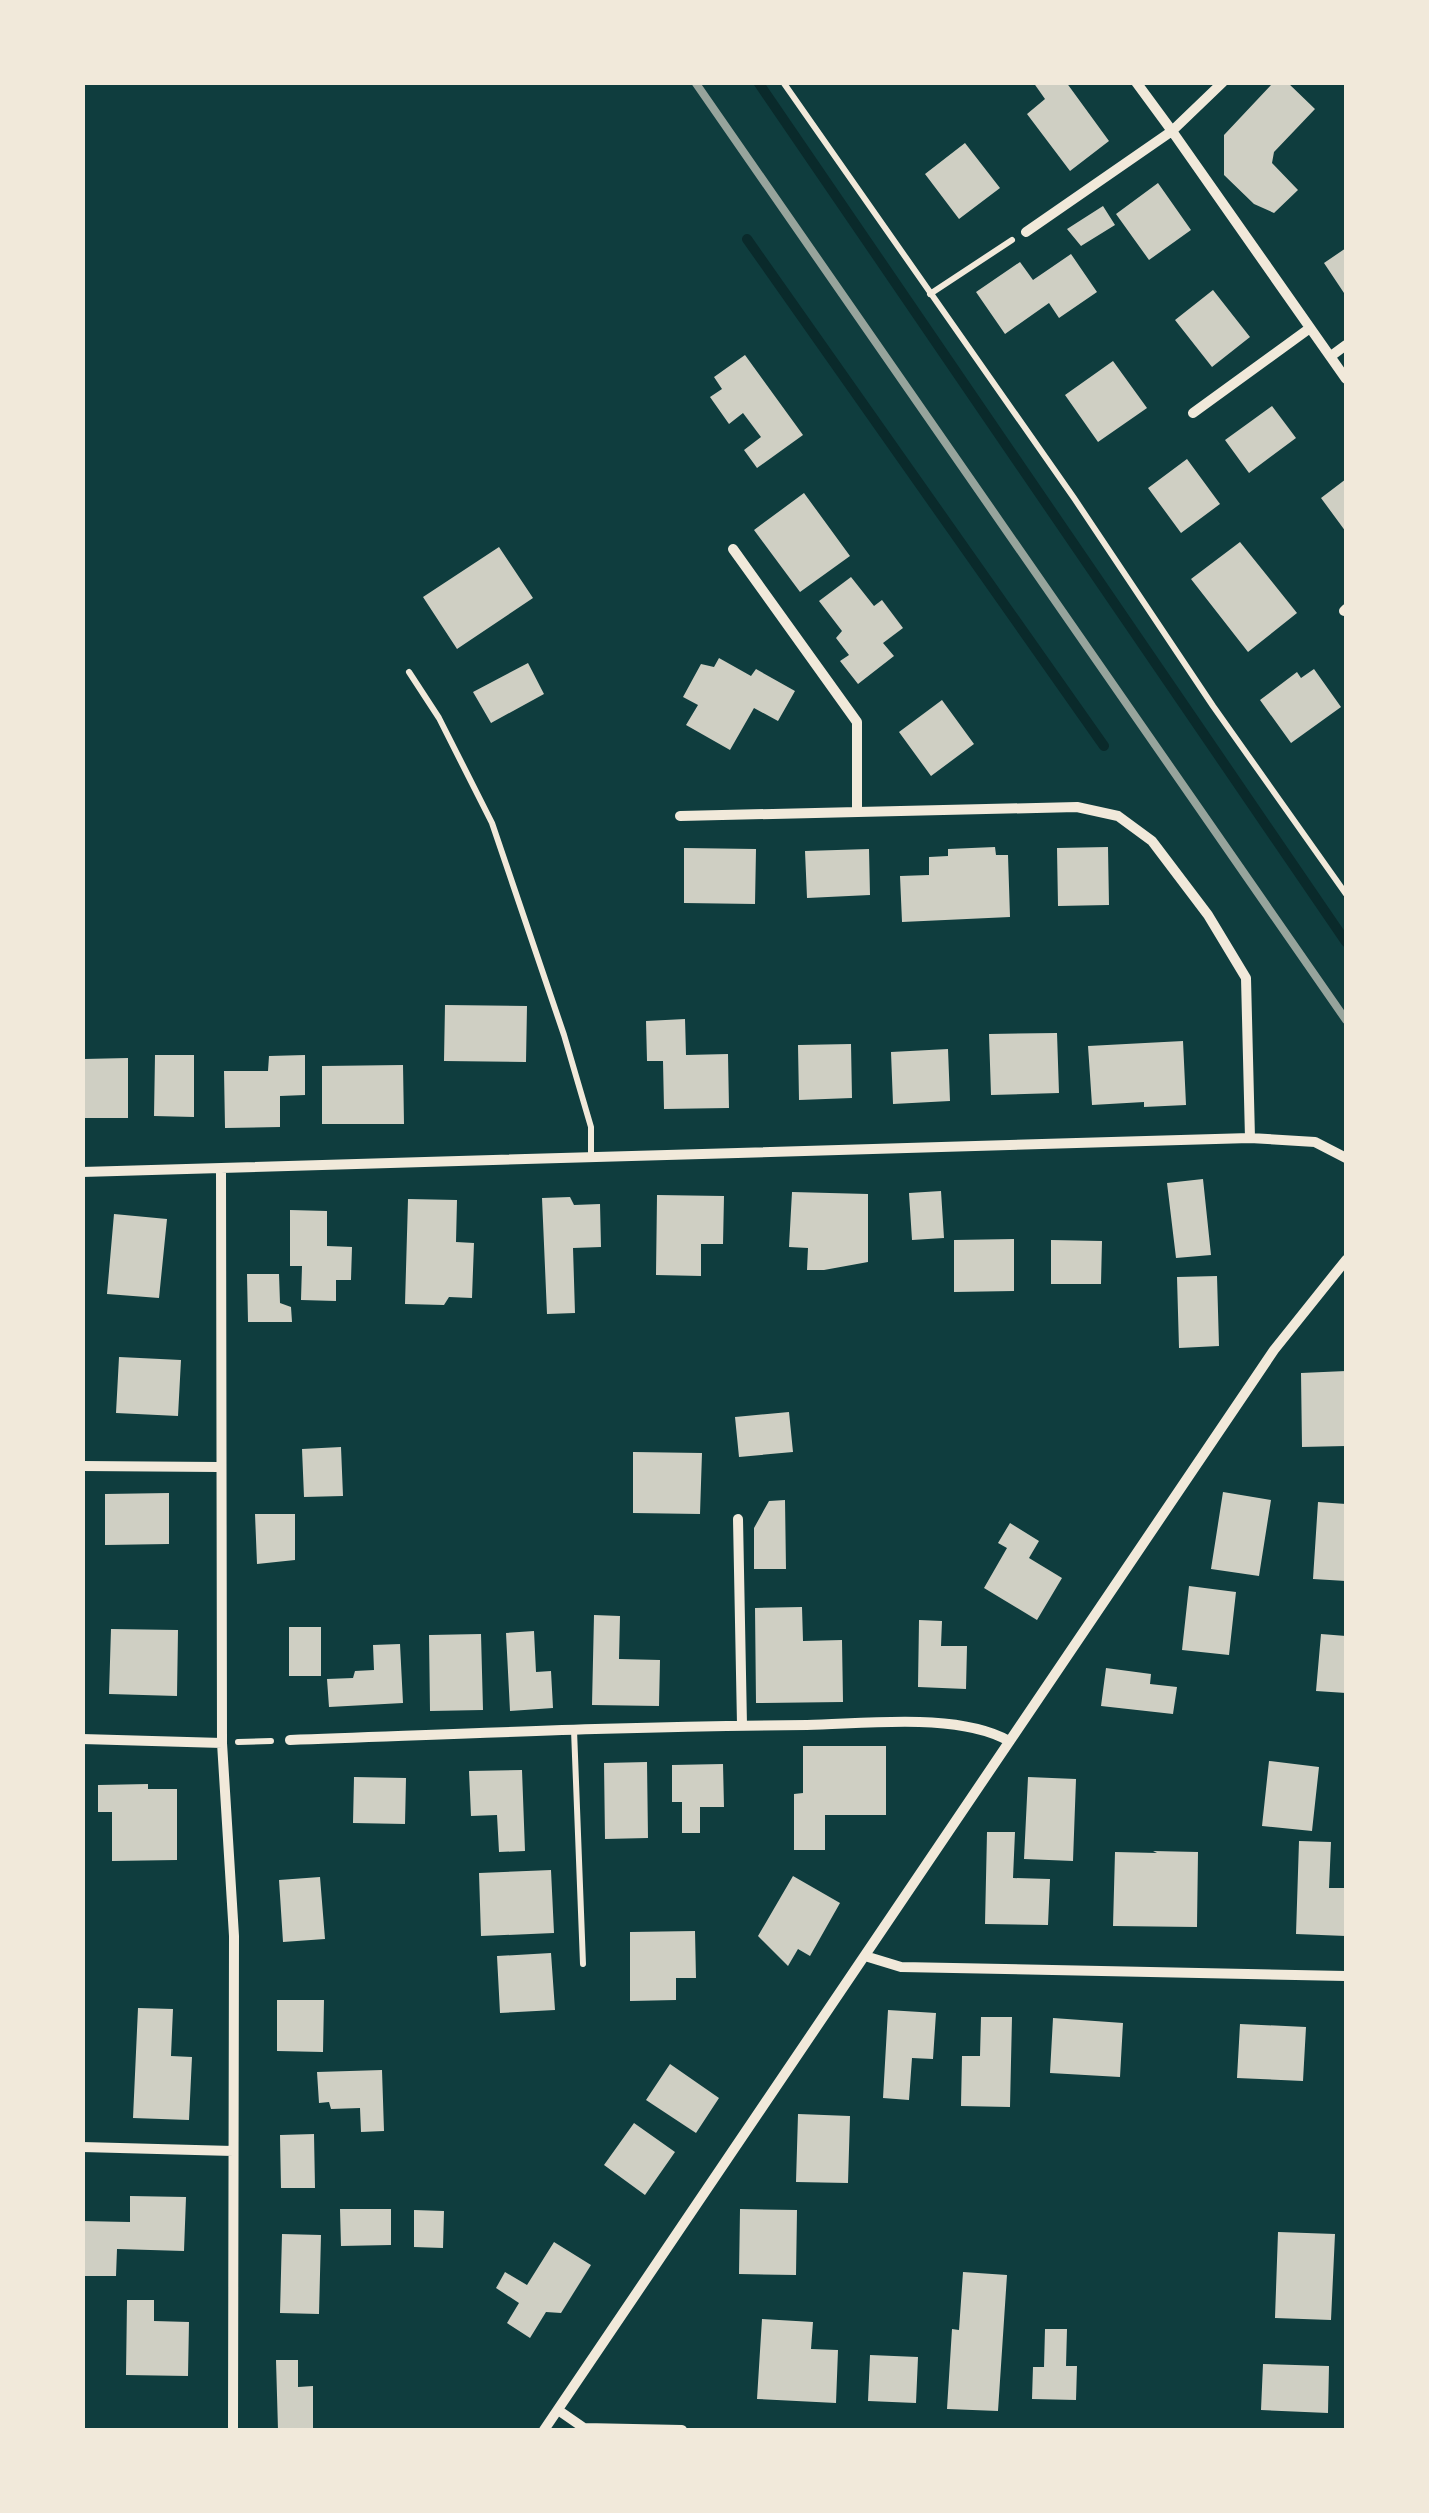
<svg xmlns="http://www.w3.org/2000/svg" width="1429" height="2513" viewBox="0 0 1429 2513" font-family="'PT Sans Narrow',sans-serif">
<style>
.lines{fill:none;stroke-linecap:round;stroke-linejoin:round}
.stream{stroke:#0a2a2b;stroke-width:10}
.building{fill:#cfcfc3}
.path{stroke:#f1e9da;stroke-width:6}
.service{stroke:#f1e9da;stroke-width:6}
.minor{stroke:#f1e9da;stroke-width:10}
.rail{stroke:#97a49c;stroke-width:8}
</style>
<rect width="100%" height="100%" fill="#0f3d3e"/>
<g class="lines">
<path class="stream" d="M 758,82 L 1346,942
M 747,239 L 1104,746"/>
</g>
<path class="building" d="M 1033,82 L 1066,82 L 1109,141 L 1070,171 L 1027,114 L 1045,99 Z
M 1274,82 L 1287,82 L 1315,109 L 1274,152 L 1272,163 L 1298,190 L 1274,213 L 1254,204 L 1224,175 L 1224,135 Z
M 965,143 L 1000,188 L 959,219 L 925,174 Z
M 1158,183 L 1191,230 L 1149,260 L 1116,214 Z
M 1103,206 L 1115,225 L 1081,246 L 1067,229 Z
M 1346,248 L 1346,296 L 1324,263 Z
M 1071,254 L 1097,292 L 1059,318 L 1049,303 L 1005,334 L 976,292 L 1020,262 L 1033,280 Z
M 1213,290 L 1250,337 L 1212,367 L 1175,320 Z
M 745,355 L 803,435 L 757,468 L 744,450 L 761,437 L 743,413 L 729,424 L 710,397 L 722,389 L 714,377 Z
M 1113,361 L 1147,408 L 1098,442 L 1065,395 Z
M 1272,406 L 1296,438 L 1249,473 L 1225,440 Z
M 1187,459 L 1220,504 L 1181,533 L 1148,488 Z
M 1346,479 L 1346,532 L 1321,498 Z
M 804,493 L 850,556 L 800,592 L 754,530 Z
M 1240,542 L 1297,613 L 1248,652 L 1191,579 Z
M 499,547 L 533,598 L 457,649 L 423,597 Z
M 851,577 L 874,606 L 882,600 L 903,628 L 883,643 L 894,656 L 858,684 L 840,661 L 849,655 L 836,638 L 842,631 L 819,601 Z
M 719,658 L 751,676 L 756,669 L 795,691 L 778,721 L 754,708 L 730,750 L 686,725 L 698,705 L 683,697 L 701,664 L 714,667 Z
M 528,663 L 544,694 L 491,723 L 473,692 Z
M 1314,669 L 1341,707 L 1291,743 L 1260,700 L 1297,672 L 1301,678 Z
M 942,700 L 974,744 L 931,776 L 899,732 Z
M 995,847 L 996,855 L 1008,855 L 1010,917 L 902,922 L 900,876 L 929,875 L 929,857 L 948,856 L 948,849 Z
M 1108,847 L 1109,905 L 1058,906 L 1057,848 Z
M 684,848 L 756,849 L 755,904 L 684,903 Z
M 869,849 L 870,895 L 807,898 L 805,851 Z
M 445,1005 L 527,1006 L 526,1062 L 444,1061 Z
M 685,1019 L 686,1055 L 728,1054 L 729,1108 L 664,1109 L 663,1061 L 647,1061 L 646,1021 Z
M 1057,1033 L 1059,1093 L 991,1095 L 989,1034 Z
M 1183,1041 L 1186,1105 L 1144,1107 L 1144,1102 L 1092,1105 L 1088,1046 Z
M 851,1044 L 852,1098 L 799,1100 L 798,1045 Z
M 948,1049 L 950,1101 L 893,1104 L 891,1052 Z
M 155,1055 L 194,1055 L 194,1117 L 154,1116 Z
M 305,1055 L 305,1095 L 280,1096 L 280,1127 L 225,1128 L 224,1071 L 268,1071 L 269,1056 Z
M 128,1058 L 128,1118 L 85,1118 L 84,1059 Z
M 403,1065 L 404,1124 L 322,1124 L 322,1066 Z
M 1203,1179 L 1211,1255 L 1176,1258 L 1167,1183 Z
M 941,1191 L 944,1238 L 912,1240 L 909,1193 Z
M 792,1192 L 868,1194 L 868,1262 L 824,1270 L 807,1270 L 808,1248 L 789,1247 Z
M 657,1195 L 724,1196 L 723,1244 L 701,1244 L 701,1276 L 656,1275 Z
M 570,1197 L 574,1205 L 600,1204 L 601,1247 L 573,1248 L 575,1313 L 547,1314 L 542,1198 Z
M 408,1199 L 457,1200 L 456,1242 L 474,1243 L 472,1298 L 449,1297 L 444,1305 L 405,1304 Z
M 290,1210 L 327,1211 L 327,1246 L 352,1247 L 351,1280 L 336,1280 L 336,1301 L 301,1300 L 302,1266 L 290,1266 Z
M 114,1214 L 167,1219 L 159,1298 L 107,1294 Z
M 1014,1239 L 1014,1291 L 954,1292 L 954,1240 Z
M 1051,1240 L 1102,1241 L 1101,1284 L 1051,1284 Z
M 247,1274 L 279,1274 L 280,1303 L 291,1307 L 292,1322 L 248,1322 Z
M 1217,1276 L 1219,1346 L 1179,1348 L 1177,1277 Z
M 119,1357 L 181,1360 L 178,1416 L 116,1413 Z
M 1346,1371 L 1346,1446 L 1302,1447 L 1301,1373 Z
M 789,1412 L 793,1452 L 739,1457 L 735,1417 Z
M 341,1447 L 343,1496 L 304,1497 L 302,1449 Z
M 633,1452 L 702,1453 L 700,1514 L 633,1513 Z
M 1223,1492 L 1271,1500 L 1259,1576 L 1211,1569 Z
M 169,1493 L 169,1544 L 105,1545 L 105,1494 Z
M 785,1500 L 786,1569 L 754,1569 L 754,1528 L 769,1501 Z
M 1318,1502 L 1346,1504 L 1346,1581 L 1313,1579 Z
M 255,1514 L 295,1514 L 295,1560 L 257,1564 Z
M 1010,1523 L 1039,1541 L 1029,1558 L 1062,1578 L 1037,1620 L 984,1588 L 1007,1548 L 998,1543 Z
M 1189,1586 L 1236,1592 L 1229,1655 L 1182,1650 Z
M 802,1607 L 803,1641 L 842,1640 L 843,1702 L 756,1703 L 755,1608 Z
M 594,1615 L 620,1616 L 619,1659 L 660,1660 L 659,1706 L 592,1705 Z
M 919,1620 L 942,1621 L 941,1646 L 967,1646 L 966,1689 L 918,1687 Z
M 289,1627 L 321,1627 L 321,1676 L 289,1676 Z
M 111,1629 L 178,1630 L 177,1696 L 109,1694 Z
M 534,1631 L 536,1672 L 551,1671 L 553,1708 L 510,1711 L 506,1633 Z
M 481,1634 L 483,1710 L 430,1711 L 429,1635 Z
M 1321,1634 L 1346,1636 L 1346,1693 L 1316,1691 Z
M 400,1644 L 403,1703 L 329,1707 L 327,1679 L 353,1678 L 355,1671 L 374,1670 L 373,1645 Z
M 1106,1668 L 1151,1674 L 1150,1684 L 1177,1687 L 1173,1714 L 1101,1706 Z
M 803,1746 L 886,1746 L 886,1815 L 825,1815 L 825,1850 L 794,1850 L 794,1794 L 803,1793 Z
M 1269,1761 L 1319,1767 L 1312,1831 L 1262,1826 Z
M 647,1762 L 648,1838 L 605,1839 L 604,1763 Z
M 723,1764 L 724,1807 L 700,1807 L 700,1833 L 682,1833 L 682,1802 L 672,1802 L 672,1765 Z
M 522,1770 L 525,1851 L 499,1852 L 497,1815 L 471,1816 L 469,1771 Z
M 354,1777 L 406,1778 L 405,1824 L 353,1823 Z
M 1028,1777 L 1076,1779 L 1073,1861 L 1024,1859 Z
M 148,1784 L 148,1789 L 177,1789 L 177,1860 L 112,1861 L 112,1812 L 98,1812 L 98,1785 Z
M 987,1832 L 1015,1832 L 1013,1878 L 1050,1879 L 1048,1925 L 985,1924 Z
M 1299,1841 L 1331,1842 L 1329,1888 L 1346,1888 L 1346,1936 L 1296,1934 Z
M 1153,1851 L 1198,1852 L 1197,1927 L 1113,1926 L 1115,1852 L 1157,1853 Z
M 551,1870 L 554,1933 L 481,1936 L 479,1873 Z
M 793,1876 L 840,1903 L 810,1956 L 798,1949 L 788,1966 L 758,1936 Z
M 320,1877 L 325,1939 L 283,1942 L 279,1880 Z
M 695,1931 L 696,1978 L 676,1978 L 676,2000 L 630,2001 L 630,1932 Z
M 551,1953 L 555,2010 L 500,2013 L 497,1956 Z
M 277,2000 L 324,2000 L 323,2052 L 277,2051 Z
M 138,2008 L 173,2009 L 171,2056 L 192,2057 L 189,2120 L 133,2118 Z
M 888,2010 L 936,2013 L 933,2059 L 912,2058 L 909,2100 L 883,2098 Z
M 981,2017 L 1012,2017 L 1010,2107 L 961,2106 L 962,2056 L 980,2056 Z
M 1053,2018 L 1123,2023 L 1120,2077 L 1050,2073 Z
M 1240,2024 L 1306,2027 L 1303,2081 L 1237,2078 Z
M 670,2064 L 719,2098 L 696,2133 L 646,2100 Z
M 382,2070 L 384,2131 L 361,2132 L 360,2108 L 331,2109 L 329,2102 L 319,2103 L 317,2072 Z
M 798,2114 L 850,2116 L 848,2183 L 796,2182 Z
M 634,2123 L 675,2152 L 645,2195 L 604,2165 Z
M 314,2134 L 315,2188 L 281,2188 L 280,2135 Z
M 130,2196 L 186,2197 L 184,2251 L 117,2249 L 116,2276 L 82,2276 L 82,2221 L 130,2222 Z
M 340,2209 L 391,2209 L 391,2245 L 341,2246 Z
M 740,2209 L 797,2210 L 796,2275 L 739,2274 Z
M 414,2210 L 444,2211 L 443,2248 L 414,2247 Z
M 1278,2232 L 1335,2234 L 1331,2320 L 1275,2318 Z
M 282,2234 L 321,2235 L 319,2314 L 280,2313 Z
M 554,2242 L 591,2265 L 561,2313 L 546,2312 L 530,2338 L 507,2323 L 519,2303 L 496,2288 L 505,2272 L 527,2285 Z
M 963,2272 L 1007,2275 L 998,2411 L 947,2409 L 952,2329 L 959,2330 Z
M 127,2300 L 154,2300 L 154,2321 L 189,2322 L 188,2376 L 126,2375 Z
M 762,2319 L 813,2322 L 811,2349 L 838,2350 L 836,2403 L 757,2399 Z
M 1045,2329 L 1067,2329 L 1066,2366 L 1077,2366 L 1076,2400 L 1032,2399 L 1033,2367 L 1044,2367 Z
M 870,2355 L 918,2357 L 916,2403 L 868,2401 Z
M 276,2360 L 298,2360 L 298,2387 L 313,2386 L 313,2430 L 278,2430 Z
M 1263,2364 L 1329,2366 L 1328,2413 L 1261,2410 Z"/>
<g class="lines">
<path class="path" d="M 783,82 L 1074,498 L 1213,706 L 1346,894
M 930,294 L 1012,240
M 238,1742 L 271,1741"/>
<path class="service" d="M 409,672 L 439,718 L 492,823 L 564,1035 L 591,1127 L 591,1157
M 574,1730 L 583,1964"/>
<path class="minor" d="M 1223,82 L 1172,131 L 1346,379
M 1026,232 L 1172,131 L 1136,82
M 1331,356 L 1346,345
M 1193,413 L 1310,328
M 733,549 L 857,722 L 857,811
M 1344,611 L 1346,609
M 680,816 L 1077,807 L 1118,816 L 1152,841 L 1208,915 L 1246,978 L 1250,1138
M 221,1169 L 222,1743 L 234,1936 L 233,2430
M 82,1172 L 1250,1138 L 1315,1142 L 1346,1158
M 82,1466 L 219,1467
M 738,1519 L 742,1725
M 82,1739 L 222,1743
M 290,1740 C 462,1734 634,1726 807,1725 C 865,1724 958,1712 1009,1741
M 865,1956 L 901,1967 L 1346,1976
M 82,2147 L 233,2151
M 558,2410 L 584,2428 L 682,2430
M 544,2430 L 1274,1350 L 1346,1260"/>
<path class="rail" d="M 695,82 L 1346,1020"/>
</g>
<rect width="1429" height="2513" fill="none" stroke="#f1e9da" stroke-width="170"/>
</svg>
